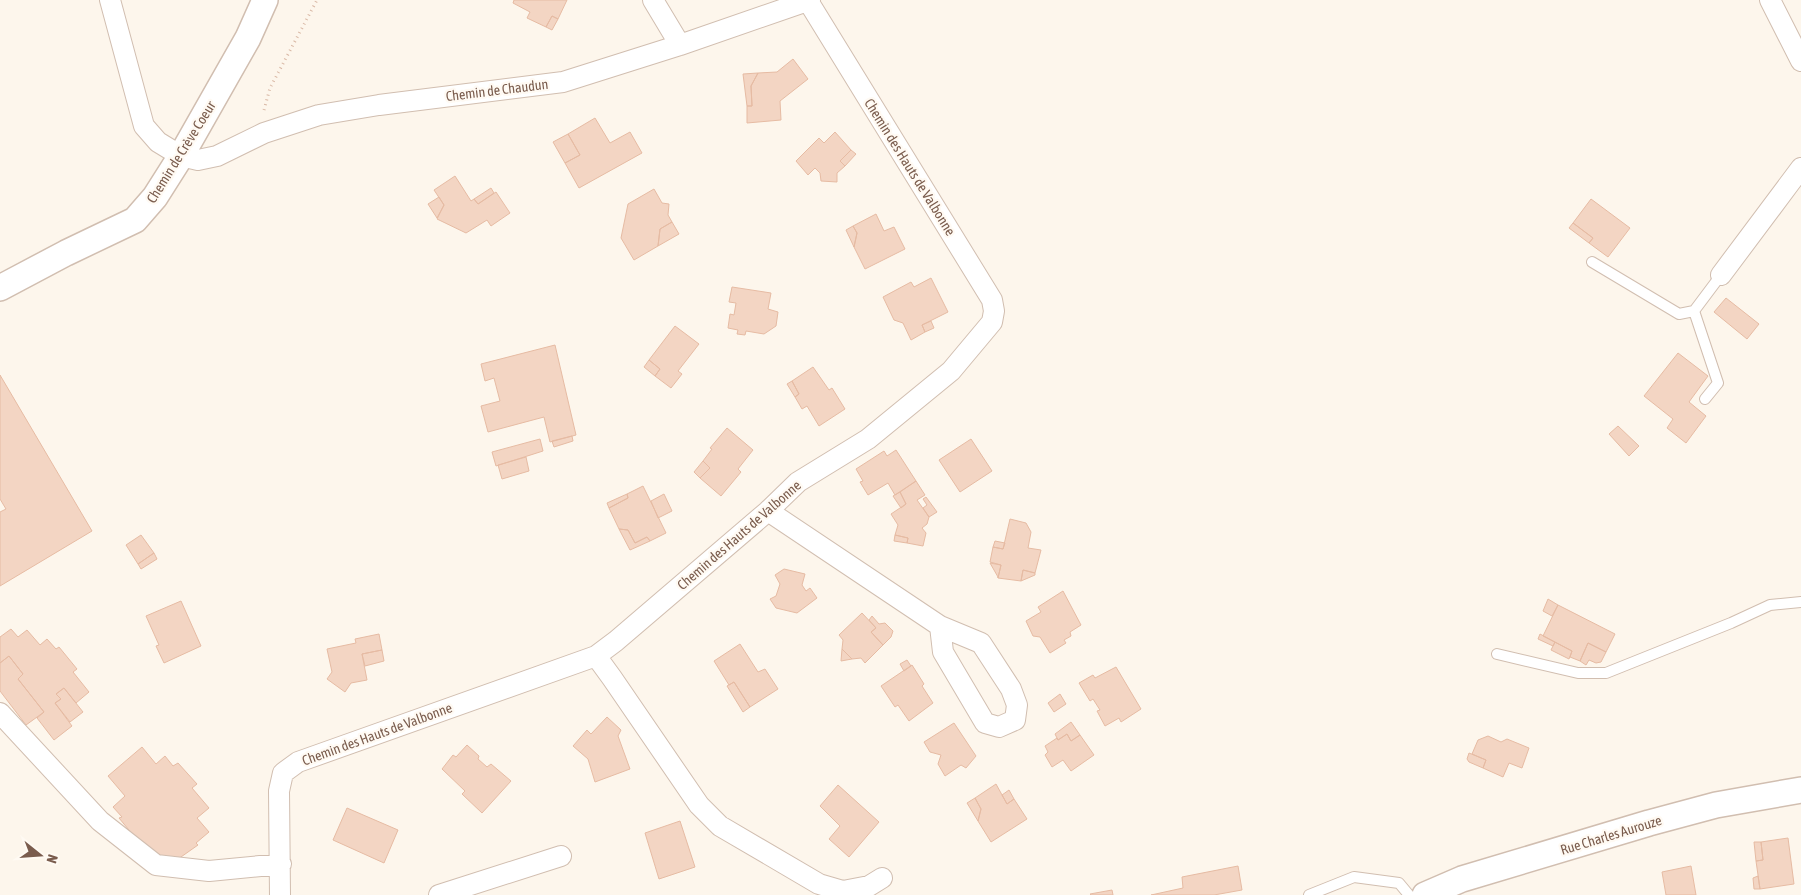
<svg xmlns="http://www.w3.org/2000/svg" width="1801" height="895" viewBox="0 0 1801 895" font-family="'Asap Condensed',sans-serif">
<style>
.building{fill:#f3d5c3;stroke:#e6bba3}
.lines{fill:none;stroke-linecap:round;stroke-linejoin:round}
.service-casing{stroke:#d1beb0;stroke-width:12}
.minor-casing{stroke:#d1beb0;stroke-width:22}
.tertiary-casing{stroke:#d1beb0;stroke-width:28}
.path{stroke:#d9b8a5;stroke-width:3;stroke-dasharray:1 4;stroke-linecap:butt}
.service{stroke:#fff;stroke-width:10}
.minor{stroke:#fff;stroke-width:20}
.tertiary{stroke:#fff;stroke-width:25}
.labels{text-anchor:middle;stroke-width:4.5;stroke-linejoin:round;paint-order:stroke}
.street-label{font-size:14px;fill:#7a5c4d;stroke:#fffaf3}
</style>
<rect width="100%" height="100%" fill="#fdf6ec"/>
<path class="building" d="M 514,0 L 567,0 L 558,19 L 552,16 L 546,27 L 527,18 L 530,12 L 513,3 Z
M 552,16 L 558,19 L 552,30 L 546,27 Z
M 793,59 L 808,79 L 780,101 L 781,120 L 747,123 L 747,106 L 752,106 L 751,86 L 758,73 L 777,72 Z
M 758,73 L 751,86 L 752,106 L 747,106 L 743,74 Z
M 595,118 L 610,143 L 630,132 L 642,153 L 579,188 L 565,163 L 580,155 L 568,134 Z
M 835,132 L 851,150 L 840,161 L 845,166 L 837,173 L 837,182 L 821,181 L 820,173 L 815,168 L 808,175 L 796,161 L 819,138 L 824,143 Z
M 568,134 L 580,155 L 565,163 L 553,142 Z
M 851,150 L 856,154 L 845,166 L 840,161 Z
M 455,176 L 471,201 L 474,199 L 478,204 L 496,192 L 510,213 L 491,226 L 487,220 L 466,233 L 437,219 L 444,205 L 434,190 Z
M 491,188 L 494,193 L 478,204 L 474,199 Z
M 654,189 L 662,203 L 669,204 L 668,215 L 672,222 L 660,229 L 658,246 L 634,260 L 621,238 L 628,204 Z
M 439,197 L 444,205 L 437,218 L 428,204 Z
M 1591,199 L 1630,228 L 1608,257 L 1589,243 L 1593,238 L 1573,223 Z
M 876,214 L 884,231 L 894,227 L 905,249 L 865,269 L 854,247 L 857,233 L 853,226 Z
M 672,222 L 679,234 L 658,246 L 660,229 Z
M 1573,223 L 1593,238 L 1589,243 L 1569,228 Z
M 853,226 L 857,233 L 854,247 L 846,230 Z
M 931,278 L 948,312 L 922,325 L 925,332 L 911,340 L 903,323 L 894,320 L 883,297 L 911,282 L 914,287 Z
M 732,287 L 771,293 L 768,309 L 778,312 L 776,326 L 764,334 L 746,331 L 745,335 L 737,334 L 738,330 L 728,328 L 730,314 L 734,315 L 736,303 L 729,302 Z
M 1726,298 L 1759,324 L 1747,339 L 1714,312 Z
M 931,321 L 934,328 L 925,332 L 922,325 Z
M 675,326 L 699,344 L 678,371 L 682,374 L 671,388 L 655,376 L 660,369 L 649,360 Z
M 555,345 L 576,435 L 550,442 L 544,417 L 488,432 L 481,406 L 500,401 L 494,378 L 485,381 L 481,364 Z
M 1678,353 L 1708,376 L 1689,402 L 1706,416 L 1686,443 L 1667,428 L 1673,419 L 1644,396 Z
M 649,360 L 660,369 L 655,376 L 644,367 Z
M 813,367 L 829,390 L 832,388 L 845,409 L 819,426 L 807,406 L 802,409 L 795,397 L 799,394 L 792,381 Z
M 0,375 L 92,531 L 0,586 L 0,512 L 6,509 L 0,499 Z
M 792,381 L 799,394 L 795,397 L 787,384 Z
M 1618,426 L 1639,446 L 1629,456 L 1609,434 Z
M 727,428 L 753,450 L 738,469 L 741,472 L 721,496 L 700,478 L 710,468 L 703,461 L 712,449 L 710,448 Z
M 572,436 L 573,441 L 554,447 L 552,441 Z
M 540,439 L 543,451 L 496,466 L 492,452 Z
M 971,439 L 992,471 L 960,492 L 939,460 Z
M 896,450 L 916,481 L 895,495 L 888,483 L 868,495 L 860,482 L 863,481 L 856,469 L 884,451 L 887,456 Z
M 526,457 L 529,471 L 502,479 L 498,465 Z
M 703,461 L 710,468 L 700,478 L 694,472 Z
M 916,481 L 925,495 L 917,500 L 929,517 L 927,524 L 922,528 L 926,533 L 923,546 L 907,543 L 908,538 L 895,535 L 898,525 L 891,514 L 906,504 L 900,492 Z
M 643,486 L 666,533 L 650,541 L 647,537 L 635,543 L 628,530 L 619,529 L 609,508 L 628,498 L 627,494 Z
M 900,492 L 906,504 L 901,508 L 893,496 Z
M 627,494 L 628,498 L 609,508 L 607,503 Z
M 664,494 L 672,511 L 658,518 L 651,501 Z
M 926,497 L 937,512 L 929,517 L 923,508 L 927,505 L 923,499 Z
M 1010,519 L 1026,523 L 1031,532 L 1028,548 L 1041,550 L 1035,573 L 1023,570 L 1021,581 L 998,578 L 1001,565 L 990,562 L 993,547 L 1003,549 Z
M 619,529 L 628,530 L 635,543 L 647,537 L 650,541 L 630,550 Z
M 141,535 L 154,553 L 138,564 L 126,545 Z
M 895,535 L 908,538 L 907,543 L 894,541 Z
M 995,541 L 1005,543 L 1003,549 L 993,547 Z
M 154,553 L 157,559 L 141,569 L 138,564 Z
M 990,563 L 1001,565 L 998,578 L 998,577 Z
M 784,569 L 805,574 L 802,585 L 806,591 L 810,588 L 817,598 L 797,613 L 776,608 L 770,599 L 776,596 L 780,584 L 775,575 Z
M 1023,570 L 1035,573 L 1035,575 L 1021,581 Z
M 1063,591 L 1081,625 L 1070,632 L 1071,636 L 1064,640 L 1066,643 L 1050,653 L 1040,637 L 1033,636 L 1026,621 L 1041,612 L 1038,607 Z
M 1548,599 L 1558,605 L 1552,616 L 1543,611 Z
M 181,601 L 201,646 L 164,663 L 156,646 L 159,645 L 146,616 Z
M 1558,605 L 1615,634 L 1606,652 L 1588,643 L 1580,661 L 1570,657 L 1572,651 L 1543,636 Z
M 862,613 L 876,628 L 871,632 L 883,645 L 865,663 L 861,658 L 852,659 L 842,649 L 843,640 L 839,635 Z
M 872,616 L 879,624 L 885,623 L 893,631 L 891,637 L 883,645 L 871,632 L 876,628 L 869,620 Z
M 11,629 L 18,637 L 27,630 L 40,645 L 47,639 L 56,649 L 59,647 L 77,669 L 73,672 L 89,692 L 76,703 L 64,688 L 56,694 L 61,699 L 55,703 L 72,726 L 54,740 L 37,718 L 44,712 L 18,679 L 23,674 L 9,656 L 0,663 L 0,637 Z
M 379,634 L 382,650 L 362,654 L 367,680 L 351,683 L 345,692 L 327,679 L 332,672 L 327,649 L 356,643 L 355,639 Z
M 1540,634 L 1555,642 L 1553,646 L 1538,639 Z
M 1555,642 L 1572,651 L 1569,659 L 1551,650 Z
M 1588,643 L 1606,652 L 1601,662 L 1596,663 L 1589,660 L 1586,665 L 1580,661 Z
M 740,644 L 758,672 L 765,669 L 778,689 L 750,707 L 734,682 L 729,685 L 714,661 Z
M 842,649 L 852,659 L 841,661 Z
M 382,650 L 384,661 L 365,666 L 362,654 Z
M 9,656 L 23,674 L 18,679 L 44,712 L 26,725 L 0,691 L 0,663 Z
M 907,660 L 911,666 L 904,671 L 900,664 Z
M 912,665 L 924,684 L 922,686 L 933,703 L 909,721 L 898,705 L 895,707 L 881,686 Z
M 1116,667 L 1141,709 L 1121,722 L 1119,718 L 1105,726 L 1097,711 L 1100,710 L 1093,699 L 1090,701 L 1079,683 L 1093,675 L 1095,678 Z
M 734,682 L 750,707 L 743,712 L 727,686 Z
M 64,688 L 83,712 L 70,722 L 55,703 L 61,699 L 56,694 Z
M 1060,694 L 1066,704 L 1054,712 L 1048,703 Z
M 607,717 L 621,730 L 618,736 L 630,769 L 595,782 L 588,759 L 573,746 L 587,730 L 591,734 Z
M 1071,722 L 1080,735 L 1071,741 L 1067,734 L 1058,740 L 1055,734 Z
M 954,723 L 976,756 L 966,768 L 961,765 L 945,776 L 938,764 L 941,755 L 930,752 L 924,742 Z
M 1067,734 L 1071,741 L 1080,735 L 1094,755 L 1071,771 L 1063,760 L 1052,767 L 1045,755 L 1048,752 L 1045,746 L 1057,738 L 1058,740 Z
M 1488,736 L 1501,742 L 1507,739 L 1529,748 L 1522,768 L 1509,763 L 1503,777 L 1483,768 L 1486,760 L 1472,754 L 1478,740 Z
M 467,745 L 479,756 L 478,759 L 487,767 L 491,764 L 511,781 L 482,813 L 462,794 L 465,791 L 442,769 L 453,755 L 456,757 Z
M 142,747 L 156,764 L 165,756 L 173,766 L 178,763 L 197,784 L 192,788 L 209,808 L 197,818 L 209,832 L 196,843 L 198,845 L 171,864 L 163,860 L 153,849 L 150,851 L 140,839 L 138,841 L 119,818 L 122,817 L 113,807 L 125,796 L 108,776 Z
M 1469,753 L 1486,760 L 1483,768 L 1469,762 L 1467,759 Z
M 996,784 L 1007,804 L 1014,799 L 1027,819 L 991,842 L 978,821 L 981,809 L 975,798 Z
M 838,785 L 879,822 L 849,857 L 829,839 L 840,826 L 820,806 Z
M 1009,790 L 1014,799 L 1007,804 L 1002,795 Z
M 975,798 L 981,809 L 978,821 L 967,803 Z
M 347,808 L 398,830 L 384,863 L 333,840 Z
M 680,821 L 695,867 L 659,879 L 645,833 Z
M 1788,838 L 1794,884 L 1760,889 L 1756,861 L 1763,860 L 1761,842 Z
M 1754,842 L 1761,842 L 1763,860 L 1756,861 Z
M 1238,866 L 1242,890 L 1214,895 L 1151,895 L 1183,888 L 1182,877 Z
M 1691,866 L 1696,895 L 1666,895 L 1662,872 Z
M 1758,876 L 1760,889 L 1754,889 L 1753,878 Z
M 1112,890 L 1113,895 L 1091,895 L 1090,894 Z"/>
<g class="lines">
<defs>
<path id="service" d="M 1592,262 L 1679,314 L 1694,311 L 1721,275
M 1694,311 L 1718,383 L 1705,399
M 1497,654 L 1578,673 L 1606,673 L 1731,623 L 1770,605 L 1801,602
M 1309,895 L 1354,877 L 1399,883 L 1409,895"/>
<path id="minor" d="M 110,0 L 144,126 L 158,142 L 181,156 L 198,160 L 217,156 L 264,133 L 319,115 L 379,105 L 563,82 L 680,45 L 810,0
M 653,0 L 680,45
M 1770,0 L 1801,61
M 1721,275 L 1801,168
M 768,511 L 940,626 L 943,652 L 985,723 L 999,727 L 1015,720 L 1017,705 L 1011,689 L 981,643 L 940,626
M 596,656 L 612,678 L 699,805 L 720,826 L 819,884 L 843,891 L 869,886 L 882,878
M 0,713 L 100,821 L 156,865 L 209,871 L 281,864
M 280,895 L 279,791 L 283,773 L 298,762 L 596,656 L 616,641 L 768,511 L 798,482 L 868,439 L 951,371 L 992,322 L 994,311 L 992,300 L 808,1
M 439,895 L 561,856"/>
<path id="tertiary" d="M 0,288 L 66,253 L 135,220 L 155,197 L 181,156 L 248,38 L 265,0
M 1425,895 L 1462,879 L 1649,823 L 1716,805 L 1801,790"/>
</defs>
<use href="#service" class="service-casing"/>
<use href="#minor" class="minor-casing"/>
<use href="#tertiary" class="tertiary-casing"/>
<path class="path" d="M 264,110 L 270,88 L 317,0"/>
<use href="#service" class="service"/>
<use href="#minor" class="minor"/>
<use href="#tertiary" class="tertiary"/>
</g>
<g class="labels">
<g class="street-label">
<text transform="translate(497 90) rotate(-7)" y="5">Chemin de Chaudun</text>
<text transform="translate(181 152) rotate(-58)" y="5">Chemin de Crève Coeur</text>
<text transform="translate(910 167) rotate(58)" y="5">Chemin des Hauts de Valbonne</text>
<text transform="translate(739 535) rotate(-41)" y="5">Chemin des Hauts de Valbonne</text>
<text transform="translate(377 734) rotate(-20)" y="5">Chemin des Hauts de Valbonne</text>
<text transform="translate(1611 835) rotate(-17)" y="5">Rue Charles Aurouze</text>
</g>
</g>
<g transform="translate(40 855) rotate(107)" stroke="#fffaf3" stroke-width="4" paint-order="stroke">
<path d="M0-4L9 19L0 12L-9 19Z" fill="#7a5c4d"/>
<text y="-8" font-size="14" font-weight="bold" text-anchor="middle" fill="#7a5c4d">N</text>
</g>
</svg>
